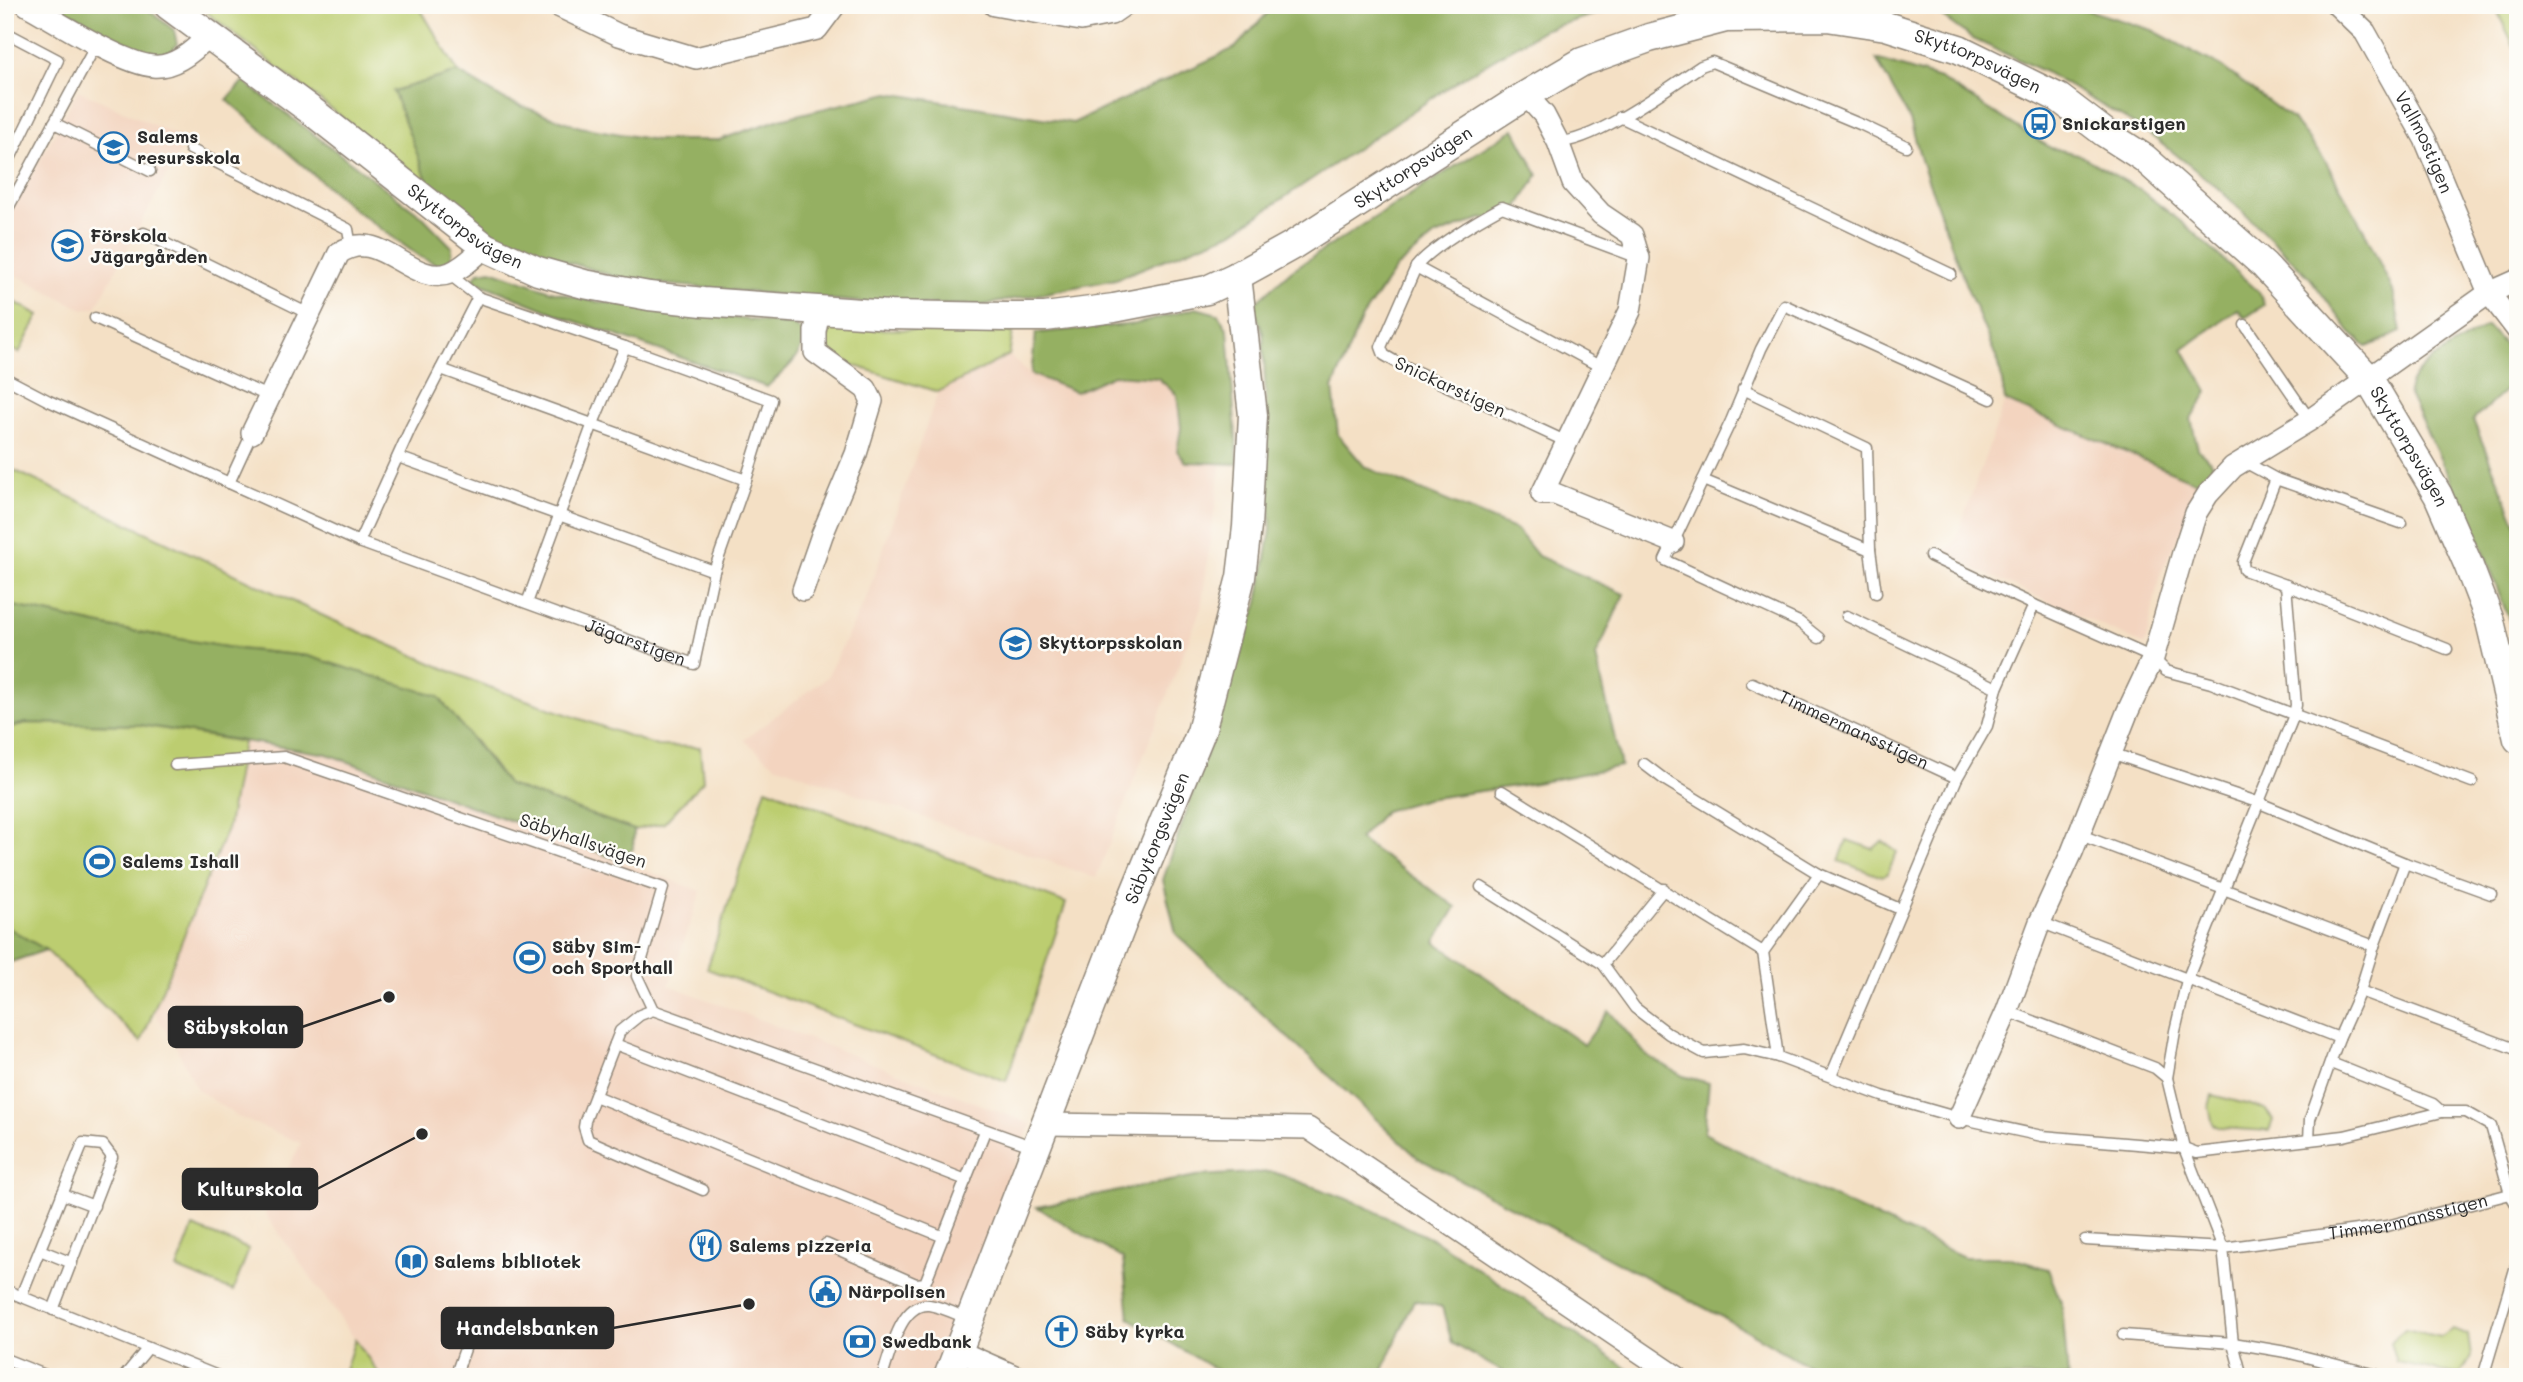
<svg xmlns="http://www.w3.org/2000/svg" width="2523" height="1382" viewBox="0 0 2523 1382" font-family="Mali,sans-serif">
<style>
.built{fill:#f3d4bf}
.green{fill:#bccd70;stroke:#747c4e;stroke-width:2}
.forest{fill:#95b062;stroke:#606e46;stroke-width:2}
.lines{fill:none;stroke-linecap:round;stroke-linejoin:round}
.lane-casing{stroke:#908678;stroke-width:13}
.street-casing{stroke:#908678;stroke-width:24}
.secondary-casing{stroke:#908678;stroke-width:31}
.lane{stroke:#fff;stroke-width:10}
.street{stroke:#fff;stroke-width:21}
.secondary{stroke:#fff;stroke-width:28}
.labels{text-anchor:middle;stroke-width:5;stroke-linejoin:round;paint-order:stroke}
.street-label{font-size:18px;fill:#2b2b2b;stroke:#fdfcf7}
.poi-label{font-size:18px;font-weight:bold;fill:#2b2b2b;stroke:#fdfcf7;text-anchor:start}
.leader{fill:none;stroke:#2b2b2b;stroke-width:2.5}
.callout-dot{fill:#2b2b2b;stroke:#fdfcf7;stroke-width:2.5}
.callout{fill:#2b2b2b;stroke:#2b2b2b;stroke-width:2.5}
.callout-label{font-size:19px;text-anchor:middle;font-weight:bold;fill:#fff}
</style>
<rect width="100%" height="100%" fill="#fdfcf7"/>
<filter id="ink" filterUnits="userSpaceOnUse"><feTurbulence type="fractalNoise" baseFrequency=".0143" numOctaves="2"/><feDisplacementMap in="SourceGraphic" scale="14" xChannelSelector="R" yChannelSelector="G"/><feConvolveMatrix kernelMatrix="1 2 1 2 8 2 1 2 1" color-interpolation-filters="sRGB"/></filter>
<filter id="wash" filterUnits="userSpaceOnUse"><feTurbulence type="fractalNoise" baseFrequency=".00686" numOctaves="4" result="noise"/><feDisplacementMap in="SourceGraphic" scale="28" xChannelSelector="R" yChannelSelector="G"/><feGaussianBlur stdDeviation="1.57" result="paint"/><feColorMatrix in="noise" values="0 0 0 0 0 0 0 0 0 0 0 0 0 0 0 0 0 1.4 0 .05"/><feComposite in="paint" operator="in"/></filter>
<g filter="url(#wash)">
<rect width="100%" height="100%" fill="#f4e0c5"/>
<path class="built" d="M 78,90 L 186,140 L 96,307 L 84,310 L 5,269 L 5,224 Z
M 1009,355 L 1031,374 L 1076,392 L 1113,375 L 1157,378 L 1177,395 L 1181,428 L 1177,451 L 1186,462 L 1221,464 L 1201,608 L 1096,878 L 775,765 L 744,740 L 827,677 L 867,596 L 938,392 Z
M 2005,401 L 2205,486 L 2160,574 L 2145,645 L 1944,555 L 1955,541 Z
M 243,742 L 327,754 L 701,891 L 669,985 L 1031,1124 L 931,1377 L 343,1377 L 355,1339 L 265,1214 L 301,1143 L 236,1116 L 197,1089 L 176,1047 L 153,1010 L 228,826 Z"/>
<path class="green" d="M 197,5 L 418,5 L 458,72 L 394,91 L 429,185 Z
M 2494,5 L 2518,5 L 2518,54 Z
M 5,297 L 39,315 L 19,353 L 5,346 Z
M 829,328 L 1013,332 L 1009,355 L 938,392 L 839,361 L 822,339 Z
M 5,466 L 330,619 L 478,683 L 657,746 L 700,747 L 703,781 L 664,823 L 634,830 L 508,785 L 475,741 L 308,656 L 238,649 L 115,628 L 5,604 Z
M 26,723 L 141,725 L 243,742 L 228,826 L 141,1042 L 46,950 L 5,926 L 5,729 Z
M 766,788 L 1066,903 L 1006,1081 L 707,969 Z
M 1847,840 L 1873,849 L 1882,841 L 1897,852 L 1888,873 L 1882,877 L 1839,861 Z
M 2212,1095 L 2265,1109 L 2273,1120 L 2269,1131 L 2220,1128 L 2213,1124 L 2209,1107 Z
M 193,1227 L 249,1249 L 233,1291 L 177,1269 Z
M 2405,1329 L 2440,1337 L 2453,1329 L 2468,1335 L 2471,1357 L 2460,1375 L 2396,1362 L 2390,1342 Z
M 355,1339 L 381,1377 L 343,1377 Z"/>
<path class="forest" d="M 55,5 L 142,5 L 174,30 L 177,44 L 171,52 L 160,56 L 138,49 Z
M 1275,5 L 1618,5 L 1609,10 L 1543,30 L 1462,78 L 1233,232 L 1116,279 L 984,305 L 880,304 L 629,281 L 500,241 L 429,185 L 393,91 L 458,72 L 505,100 L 580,127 L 655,140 L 719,140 L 780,119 L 889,93 L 1073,123 L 1235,48 Z
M 1926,5 L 2072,5 L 2152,30 L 2222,67 L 2293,120 L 2326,162 L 2364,230 L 2393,291 L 2401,332 L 2367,347 L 2350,332 L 2310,278 L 2270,238 L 2218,188 L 2149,133 L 2043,71 L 1973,39 Z
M 1876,59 L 1940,79 L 2051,148 L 2078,154 L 2139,189 L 2184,224 L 2259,292 L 2264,305 L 2245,318 L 2238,309 L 2183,349 L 2208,392 L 2191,419 L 2198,449 L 2213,464 L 2205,486 L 2005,401 L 1999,364 L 1965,283 L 1921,160 L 1910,120 Z
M 243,81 L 422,216 L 452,247 L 452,258 L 443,267 L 420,257 L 351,207 L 227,100 Z
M 1514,129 L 1538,175 L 1512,216 L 1480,219 L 1435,236 L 1396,268 L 1361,319 L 1333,388 L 1338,435 L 1365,467 L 1517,530 L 1538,556 L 1624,594 L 1596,656 L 1621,766 L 1536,783 L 1426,799 L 1385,811 L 1359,839 L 1456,907 L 1435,942 L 1584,1045 L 1609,1011 L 1646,1055 L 1683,1076 L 1709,1083 L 1704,1133 L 1803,1184 L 1964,1257 L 2008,1257 L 2048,1269 L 2062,1305 L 2068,1377 L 1829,1377 L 1722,1317 L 1418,1158 L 1176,934 L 1163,880 L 1258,602 L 1271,530 L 1263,333 L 1253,305 L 1292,270 Z
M 491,270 L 551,291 L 592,301 L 793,325 L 802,331 C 808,355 783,371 767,387 L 569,319 L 472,280 L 479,272 Z
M 1196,308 L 1218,314 L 1228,330 L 1238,464 L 1186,462 L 1177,451 L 1181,428 L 1177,395 L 1158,378 L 1113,375 L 1076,392 L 1031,374 L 1036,333 L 1136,324 Z
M 2487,326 L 2518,360 L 2518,379 L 2473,420 L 2518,529 L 2518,644 L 2477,534 L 2408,393 C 2410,364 2464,341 2487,326 Z
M 5,604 L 115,628 L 238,649 L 308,656 L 438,696 L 508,785 L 634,830 L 633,849 L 616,859 L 327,754 L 141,725 L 26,723 L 5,728 Z
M 5,926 L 46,950 L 5,964 Z
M 1273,1172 L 1358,1203 L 1436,1241 L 1640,1377 L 1512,1377 L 1452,1343 L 1442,1307 L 1414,1300 L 1380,1377 L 1228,1377 L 1129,1318 L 1123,1259 L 1037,1207 L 1196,1176 Z"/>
</g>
<g filter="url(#ink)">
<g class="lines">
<defs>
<g id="lane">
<path d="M 5,32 L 58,60 L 5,169"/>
<path d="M 1620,117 L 1951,274"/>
<path d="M 54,123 L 150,171"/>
<path d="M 1558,142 C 1595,142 1669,87 1701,66 L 1712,62 L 1862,125 L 1906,146"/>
<path d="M 190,149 L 348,229 L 351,247"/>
<path d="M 5,214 L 97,43"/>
<path d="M 144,233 L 309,314"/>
<path d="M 1416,267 L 1603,368"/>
<path d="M 449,274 L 478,297"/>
<path d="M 95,318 L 270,397"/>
<path d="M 2245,325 L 2310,420"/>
<path d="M 441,369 L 746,480"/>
<path id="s1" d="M 5,378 L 49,401 L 359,542 L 694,664 L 714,571 L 746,480 L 771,400 L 625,347 L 592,426 L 527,603"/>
<path d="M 1743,389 L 1867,448 L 1870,550"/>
<path d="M 1567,442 L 1398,363 L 1384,355 L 1381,347 L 1416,267 C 1430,248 1480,219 1502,207 L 1639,258"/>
<path d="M 398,457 L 714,571"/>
<path d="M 2276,479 L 2401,523"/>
<path d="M 1703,480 L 1870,550 L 1876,593"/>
<path d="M 229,483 L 252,433"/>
<path d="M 359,542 L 411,427 L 478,297 L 625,347"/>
<path d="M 1930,556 L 2034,605"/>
<path d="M 2286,585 L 2447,649"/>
<path d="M 1847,616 L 1997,688"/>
<path d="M 1819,638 L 1799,622 L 1665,560 L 1731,421 L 1761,349 L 1784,305 L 1991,399"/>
<path id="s2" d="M 1752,683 L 1957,778"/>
<path d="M 2111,753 L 2257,802 L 2405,863 L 2491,894"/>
<path d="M 1644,764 L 1665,780 L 1819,874 L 1900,909"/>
<path d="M 175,765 L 284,757 L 663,888 L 637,976 L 653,1010 L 1034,1147"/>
<path d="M 1502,791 L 1763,952 L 1819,874"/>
<path d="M 2078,834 L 2374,946"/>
<path d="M 1481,887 L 1603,964 L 1664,889"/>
<path d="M 2040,922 L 2339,1038"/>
<path d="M 1763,952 L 1778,1057"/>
<path d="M 1603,964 L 1635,1008 L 1669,1034 L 1704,1053 L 1744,1049 L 1778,1057 L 1882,1096 L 1959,1118 L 2042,1136 L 2184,1148 L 2197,1153 L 2344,1136 L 2442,1112"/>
<path d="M 2360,991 L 2518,1050"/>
<path d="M 653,1010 L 640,1015 L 620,1031 L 585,1121 L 584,1127 L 588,1140 L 703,1190"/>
<path d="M 2007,1011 L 2155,1068 L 2167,1078"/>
<path d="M 615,1044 L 966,1180"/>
<path d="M 2331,1063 L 2433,1104 L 2442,1112 L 2466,1112 L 2491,1126 L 2510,1194 L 2518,1207"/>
<path d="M 1831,1076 L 1957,778 L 1987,726 L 1997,688 L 2034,605 L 2153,658 L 2166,671 L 2211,683 L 2472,782"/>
<path d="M 595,1096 L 944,1237"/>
<path d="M 2309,1140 L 2310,1119 L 2339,1038 L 2360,991 L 2374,946 L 2405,863"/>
<path d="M 62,1194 L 94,1206"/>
<path id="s3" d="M 2085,1240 L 2223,1248 L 2387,1226 L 2510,1194"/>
<path d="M 826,1244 L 916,1284 L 925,1283 L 985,1131"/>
<path d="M 40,1250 L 72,1263"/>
<path d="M 5,1290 L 220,1377"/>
<path d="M 21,1296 L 83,1143 L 103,1145 L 112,1157 L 53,1310"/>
<path d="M 2123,1335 L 2233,1343 L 2286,1352 L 2385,1377"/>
<path d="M 5,1359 L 50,1377"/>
<path d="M 124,1377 L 148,1348"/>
<path d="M 455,1377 L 466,1346"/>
<path d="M 882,1377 C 890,1355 900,1302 929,1305 C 943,1307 958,1315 971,1320"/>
<path d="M 2242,1377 L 2233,1343 L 2223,1248 L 2184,1148 L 2167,1078 L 2175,1031 L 2187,980 L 2294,715 L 2296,705 L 2286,585 L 2244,570 L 2243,562 L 2276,479 L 2243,461"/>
<path d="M 2483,1377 L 2518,1259"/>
</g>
<g id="street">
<path d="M 27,5 C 56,21 123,64 153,66 C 175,68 195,50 208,36"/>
<path d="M 556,5 L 619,35 L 696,58 L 817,29 L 835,5"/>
<path d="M 994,5 L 1081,20 L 1111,14 L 1124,5"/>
<path id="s4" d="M 2337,5 L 2365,32 L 2425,139 L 2489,293 L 2518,331"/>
<path d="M 1526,95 L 1544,115 L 1558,142 L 1573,183 L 1601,214 L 1632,235 L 1639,258 L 1630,311 L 1542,494 L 1555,494 L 1673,542"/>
<path d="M 252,433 L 339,253 C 347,248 355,245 365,246 C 392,248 421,285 450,273 C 463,268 475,256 485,247"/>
<path d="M 803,590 L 822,535 L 856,454 L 872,401 L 866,389 L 815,352 L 815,331 L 819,311"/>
<path d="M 1959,1118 L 2007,1011 L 2040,922 L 2072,852 L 2127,713 L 2153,658 L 2183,553 L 2196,513 L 2208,494 L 2233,467 L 2310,420 L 2489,293 L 2518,280"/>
<path d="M 1046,1124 L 1308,1128 L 1677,1377"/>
<path d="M 958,1351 L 1017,1377"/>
</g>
<g id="secondary">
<path id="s5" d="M 168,5 L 313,112 L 485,247 L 538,271 L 584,284 L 649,296 L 703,302 L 890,315 L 1007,317 L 1045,317 L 1114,308 L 1207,290 L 1237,276 L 1293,245 L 1526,95 L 1582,62 L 1649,38 L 1726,18 L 1827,17 L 1886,26 L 1959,49 L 2059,98 L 2105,133 L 2144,158 L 2264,265 L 2369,379 L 2438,495 L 2468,564 L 2490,621 L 2518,739"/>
<path id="s6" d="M 948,1377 L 1122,924 L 1201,732 L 1241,577 L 1247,527 L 1253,415 L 1237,276"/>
</g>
</defs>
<use href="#lane" class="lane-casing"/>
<use href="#street" class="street-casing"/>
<use href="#secondary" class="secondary-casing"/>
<use href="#lane" class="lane"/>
<use href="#street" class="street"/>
<use href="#secondary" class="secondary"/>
</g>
</g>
<defs>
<symbol id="bus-ring" viewBox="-11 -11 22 22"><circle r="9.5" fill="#fdfcf7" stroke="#1f6fb2" stroke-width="1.5"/><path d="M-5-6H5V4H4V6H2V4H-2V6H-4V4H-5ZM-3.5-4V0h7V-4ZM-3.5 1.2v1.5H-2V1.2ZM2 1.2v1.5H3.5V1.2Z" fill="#1f6fb2"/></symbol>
<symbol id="school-ring" viewBox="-11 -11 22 22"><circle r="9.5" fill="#fdfcf7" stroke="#1f6fb2" stroke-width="1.5"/><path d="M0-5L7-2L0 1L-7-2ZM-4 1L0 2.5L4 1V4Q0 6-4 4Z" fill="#1f6fb2"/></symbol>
<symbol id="stadium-ring" viewBox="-11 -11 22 22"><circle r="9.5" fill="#fdfcf7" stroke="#1f6fb2" stroke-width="1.5"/><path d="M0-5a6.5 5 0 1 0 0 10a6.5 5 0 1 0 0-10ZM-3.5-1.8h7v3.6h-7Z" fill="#1f6fb2"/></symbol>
<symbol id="restaurant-ring" viewBox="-11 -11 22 22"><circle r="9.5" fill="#fdfcf7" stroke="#1f6fb2" stroke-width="1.5"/><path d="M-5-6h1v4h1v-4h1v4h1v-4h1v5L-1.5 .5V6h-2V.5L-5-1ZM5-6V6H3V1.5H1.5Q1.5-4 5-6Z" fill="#1f6fb2"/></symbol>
<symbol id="library-ring" viewBox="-11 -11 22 22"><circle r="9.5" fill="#fdfcf7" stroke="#1f6fb2" stroke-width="1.5"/><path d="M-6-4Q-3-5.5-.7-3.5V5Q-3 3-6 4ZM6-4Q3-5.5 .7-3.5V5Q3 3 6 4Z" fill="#1f6fb2"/></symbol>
<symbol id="civic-ring" viewBox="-11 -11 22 22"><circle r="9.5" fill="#fdfcf7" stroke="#1f6fb2" stroke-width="1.5"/><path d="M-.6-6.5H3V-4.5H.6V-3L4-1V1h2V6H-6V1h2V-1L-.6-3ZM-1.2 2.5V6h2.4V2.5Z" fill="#1f6fb2"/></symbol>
<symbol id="church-ring" viewBox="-11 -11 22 22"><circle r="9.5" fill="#fdfcf7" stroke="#1f6fb2" stroke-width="1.5"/><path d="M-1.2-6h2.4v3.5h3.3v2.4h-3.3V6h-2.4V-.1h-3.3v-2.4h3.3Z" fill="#1f6fb2"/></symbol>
<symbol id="bank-ring" viewBox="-11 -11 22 22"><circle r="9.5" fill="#fdfcf7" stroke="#1f6fb2" stroke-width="1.5"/><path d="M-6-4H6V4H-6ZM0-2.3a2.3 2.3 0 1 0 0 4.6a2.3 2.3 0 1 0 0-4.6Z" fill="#1f6fb2"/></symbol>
</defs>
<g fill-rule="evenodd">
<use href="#bus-ring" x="2022" y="106" width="35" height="35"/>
<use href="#school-ring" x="96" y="130" width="35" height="35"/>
<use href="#school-ring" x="50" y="228" width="35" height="35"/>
<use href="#school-ring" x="998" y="626" width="35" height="35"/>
<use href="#stadium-ring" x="82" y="844" width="35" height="35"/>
<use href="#stadium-ring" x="512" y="940" width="35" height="35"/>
<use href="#restaurant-ring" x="688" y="1228" width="35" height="35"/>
<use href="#library-ring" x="394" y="1244" width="35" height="35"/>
<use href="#civic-ring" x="808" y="1274" width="35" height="35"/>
<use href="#church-ring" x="1044" y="1314" width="35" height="35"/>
<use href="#bank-ring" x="842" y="1324" width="35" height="35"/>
</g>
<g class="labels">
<g class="street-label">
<text dy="6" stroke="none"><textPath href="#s5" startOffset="1981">Skyttorpsvägen</textPath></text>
<text dy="6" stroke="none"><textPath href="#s4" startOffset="164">Vallmostigen</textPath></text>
<text dy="6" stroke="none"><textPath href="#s5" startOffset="1372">Skyttorpsvägen</textPath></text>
<text dy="6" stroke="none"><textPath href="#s5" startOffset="371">Skyttorpsvägen</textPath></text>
<text transform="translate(1450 387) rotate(25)" y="6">Snickarstigen</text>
<text dy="6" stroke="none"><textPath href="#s5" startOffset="2569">Skyttorpsvägen</textPath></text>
<text dy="6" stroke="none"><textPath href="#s1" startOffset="684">Jägarstigen</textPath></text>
<text dy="6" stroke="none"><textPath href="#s2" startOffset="112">Timmermansstigen</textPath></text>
<text dy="6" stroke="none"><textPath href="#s6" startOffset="578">Säbytorgsvägen</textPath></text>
<text transform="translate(583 841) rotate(19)" y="6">Säbyhallsvägen</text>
<text dy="6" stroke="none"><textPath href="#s3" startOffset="326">Timmermansstigen</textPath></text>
</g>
<g class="poi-label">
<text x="2062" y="130">Snickarstigen</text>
<text x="137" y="143">Salems<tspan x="137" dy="21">resursskola</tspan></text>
<text x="90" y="242">Förskola<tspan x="90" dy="21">Jägargården</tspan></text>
<text x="1039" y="649">Skyttorpsskolan</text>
<text x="122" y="868">Salems Ishall</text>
<text x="552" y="953">Säby Sim-<tspan x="552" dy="21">och Sporthall</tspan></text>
<text x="729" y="1252">Salems pizzeria</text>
<text x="434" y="1268">Salems bibliotek</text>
<text x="848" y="1298">Närpolisen</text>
<text x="1085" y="1338">Säby kyrka</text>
<text x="882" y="1348">Swedbank</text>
</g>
</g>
<path class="leader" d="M389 997L302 1027M422 1134L317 1189M749 1304L613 1328"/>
<g class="callout-dot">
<circle cx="389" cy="997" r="7"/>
<circle cx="422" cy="1134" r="7"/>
<circle cx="749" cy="1304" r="7"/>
</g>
<g class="callout">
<rect x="169" y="1007" width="133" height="40" rx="7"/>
<rect x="183" y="1169" width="134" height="40" rx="7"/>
<rect x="442" y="1308" width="171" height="40" rx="7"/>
</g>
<g class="callout-label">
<text x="236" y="1034">Säbyskolan</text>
<text x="250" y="1196">Kulturskola</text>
<text x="527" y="1335">Handelsbanken</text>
</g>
<rect width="2523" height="1382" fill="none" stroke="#fdfcf7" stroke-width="28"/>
</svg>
